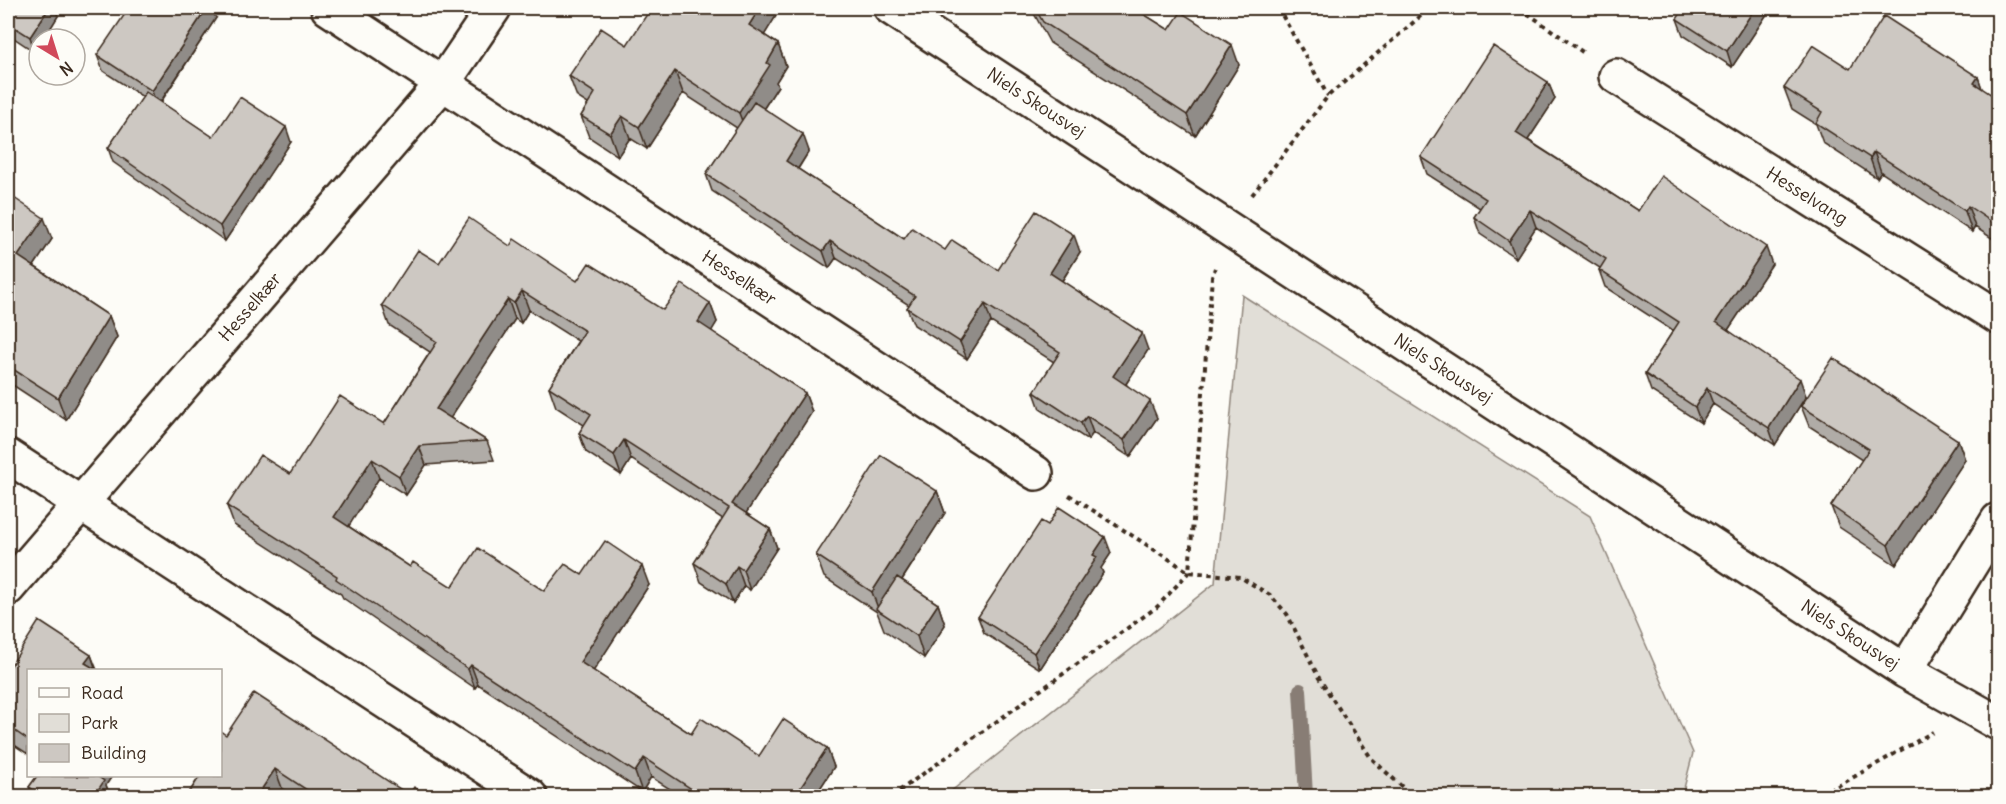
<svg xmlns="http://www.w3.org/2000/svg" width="2006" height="804" viewBox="0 0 2006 804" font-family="Delius,sans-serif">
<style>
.green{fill:#e1ded7;stroke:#8e847a;stroke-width:1.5}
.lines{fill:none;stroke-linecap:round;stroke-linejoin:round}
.stream{stroke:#887d74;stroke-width:14}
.minor-casing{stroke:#3b2a1e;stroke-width:38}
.path{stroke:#3b2a1e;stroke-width:4;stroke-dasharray:4.5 4.5;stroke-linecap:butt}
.minor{stroke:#fdfcf7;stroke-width:33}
.wall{fill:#b0aca7;stroke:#3b2a1e;stroke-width:1.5}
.shaded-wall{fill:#908c88;stroke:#3b2a1e;stroke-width:1.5}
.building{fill:#cdc8c2;stroke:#3b2a1e;stroke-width:1.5}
.labels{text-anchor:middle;stroke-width:5;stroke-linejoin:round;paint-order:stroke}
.street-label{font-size:18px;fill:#3b2a1e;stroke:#fdfcf7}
</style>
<rect width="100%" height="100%" fill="#fdfcf7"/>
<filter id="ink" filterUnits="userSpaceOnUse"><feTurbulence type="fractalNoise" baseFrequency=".0167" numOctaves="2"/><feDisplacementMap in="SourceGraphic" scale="12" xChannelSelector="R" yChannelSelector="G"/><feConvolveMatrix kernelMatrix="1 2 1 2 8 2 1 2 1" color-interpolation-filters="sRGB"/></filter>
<g filter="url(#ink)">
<path class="green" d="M 1242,295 L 1590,516 L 1693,753 L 1682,796 L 945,796 L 1215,583 Z"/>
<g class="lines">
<path class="stream" d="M 1300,690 L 1306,796"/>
<defs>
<path id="minor" d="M 328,8 L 1036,473
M 891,8 L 1905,671 L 1998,723
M 1616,76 L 1998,317
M 8,456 L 530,796
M 8,588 L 443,83 L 494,8
M 1905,671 L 1998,520"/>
</defs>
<use href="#minor" class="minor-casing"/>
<path class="path" d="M 1278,8 L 1328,96
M 1520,8 L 1584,53
M 1252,195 L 1328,96 L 1430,8
M 1069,495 L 1189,572 L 1240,577 L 1270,595 L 1287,614 L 1319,678 L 1371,758 L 1412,796
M 892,796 L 1157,607 L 1189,572 L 1212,277 L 1215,268
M 1812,796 L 1836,787 L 1933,732"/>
<use href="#minor" class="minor"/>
</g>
<path class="wall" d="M 8,8 L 55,8 L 58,16 L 44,39 L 39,39 L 35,52 L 8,34 Z
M 1031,8 L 1134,8 L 1169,30 L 1239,65 L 1195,136 L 1050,43 Z
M 1771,8 L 1732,67 L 1683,35 L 1677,19 Z
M 1785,8 L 1795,8 L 1792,12 Z
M 716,10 L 776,16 L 764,35 L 778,44 L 786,66 L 776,82 L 778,86 L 764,108 L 809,151 L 798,169 L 904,239 L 945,250 L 998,270 L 1080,252 L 1062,281 L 1148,350 L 1126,384 L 1157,418 L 1130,457 L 1093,433 L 1088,440 L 1040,409 L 1034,392 L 1054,362 L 991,322 L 967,359 L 914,325 L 907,308 L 909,305 L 836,258 L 829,268 L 712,191 L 706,174 L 737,128 L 683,93 L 647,149 L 630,138 L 618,156 L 589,137 L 581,116 L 588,104 L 577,97 L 569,76 L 627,45 Z
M 216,18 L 161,102 L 213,137 L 291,142 L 225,241 L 113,162 L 108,148 L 143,97 L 103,71 L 97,55 Z
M 1850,69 L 1978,77 L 1982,89 L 1998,99 L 1998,242 L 1975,227 L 1972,232 L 1881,172 L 1877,178 L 1823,143 L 1816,124 L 1792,109 L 1784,88 Z
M 1548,82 L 1555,99 L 1528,140 L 1638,211 L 1772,264 L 1728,330 L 1806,396 L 1775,445 L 1713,404 L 1701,423 L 1651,391 L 1645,374 L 1673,331 L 1605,287 L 1599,270 L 1600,268 L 1536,227 L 1516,258 L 1480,234 L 1474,217 L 1480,208 L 1427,174 L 1421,157 Z
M 8,194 L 52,239 L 34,266 L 109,316 L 117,337 L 66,420 L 8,382 Z
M 510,246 L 577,281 L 663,310 L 710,303 L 717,322 L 711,331 L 805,393 L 812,412 L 746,513 L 770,529 L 777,548 L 750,590 L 744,586 L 733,603 L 701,582 L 694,563 L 723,519 L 631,459 L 621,475 L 586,452 L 579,433 L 584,425 L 556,407 L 549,387 L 578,341 L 529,310 L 521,323 L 515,319 L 450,418 L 487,441 L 494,460 L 426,465 L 406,495 L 379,478 L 348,526 L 410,567 L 452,587 L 544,591 L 582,575 L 649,585 L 593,671 L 691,734 L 759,756 L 827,748 L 834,767 L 815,796 L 681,796 L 651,777 L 642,792 L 478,684 L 475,688 L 343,598 L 341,594 L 234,525 L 227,506 L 290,474 L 384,424 L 430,352 L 389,325 L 382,305 L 439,263 Z
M 1801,406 L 1958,440 L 1965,460 L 1896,565 L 1839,527 L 1831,506 L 1862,460 L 1809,426 Z
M 937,491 L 945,513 L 902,580 L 938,604 L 945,625 L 924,658 L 884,630 L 877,612 L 824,577 L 816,555 Z
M 1048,525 L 1111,553 L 1101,568 L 1103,573 L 1040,669 L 984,633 L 978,617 Z
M 91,655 L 97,670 L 28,670 L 28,754 L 8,741 L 8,670 Z
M 226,735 L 409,795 L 428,796 L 295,796 L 282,788 L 276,796 L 187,796 L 199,777 L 197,776 L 220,776 Z
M 37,776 L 112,776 L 106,785 L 110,796 L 32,796 L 29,787 Z"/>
<path class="shaded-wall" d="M 49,8 L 55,8 L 58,16 L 44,39 L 39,39 L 39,46 L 35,52 L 30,37 Z
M 207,8 L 212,8 L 216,18 L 157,107 L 152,91 Z
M 760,8 L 773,8 L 776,16 L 757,47 L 749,25 Z
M 1755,8 L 1771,8 L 1732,67 L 1727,51 Z
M 1790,8 L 1795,8 L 1792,12 Z
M 778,44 L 786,66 L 776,82 L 778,86 L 747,134 L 739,113 L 767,63 Z
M 1232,45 L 1239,65 L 1195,136 L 1187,115 Z
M 675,71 L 683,93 L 647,149 L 639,127 Z
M 1978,77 L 1985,97 L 1974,83 Z
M 1548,82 L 1555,99 L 1522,149 L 1516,133 Z
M 622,116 L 630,138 L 618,156 L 610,134 Z
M 286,127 L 291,142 L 225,241 L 220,226 Z
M 803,134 L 809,151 L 792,178 L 786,161 Z
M 1874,152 L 1881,172 L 1877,178 L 1870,158 Z
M 1968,206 L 1975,227 L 1972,232 L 1965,211 Z
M 1530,210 L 1536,227 L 1516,258 L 1509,241 Z
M 44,218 L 52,239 L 26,278 L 18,256 Z
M 1074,235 L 1080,252 L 1056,290 L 1050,273 Z
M 830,241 L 836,258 L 829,268 L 823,251 Z
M 1766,247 L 1772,264 L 1722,339 L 1716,322 Z
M 522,291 L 529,310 L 521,323 L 514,303 Z
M 508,299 L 515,319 L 444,428 L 436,409 Z
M 710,303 L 717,322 L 705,342 L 698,322 Z
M 985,304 L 991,322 L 967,359 L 960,342 Z
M 109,316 L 117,337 L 66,420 L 58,398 Z
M 1142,333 L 1148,350 L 1120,393 L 1113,376 Z
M 1800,379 L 1806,396 L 1775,445 L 1769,428 Z
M 1707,388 L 1713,404 L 1701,423 L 1695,407 Z
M 805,393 L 812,412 L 739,524 L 732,504 Z
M 1150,401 L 1157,418 L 1130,457 L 1124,440 Z
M 1087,416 L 1093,433 L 1088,440 L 1081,423 Z
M 624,440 L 631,459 L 621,475 L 614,455 Z
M 1958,440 L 1965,460 L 1896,565 L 1888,545 Z
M 419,446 L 426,465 L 406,495 L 399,476 Z
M 372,459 L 379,478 L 342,537 L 334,517 Z
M 937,491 L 945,513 L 881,612 L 879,611 L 872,592 Z
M 770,529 L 777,548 L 750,590 L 743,570 Z
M 1105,537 L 1111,553 L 1101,568 L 1103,573 L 1040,669 L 1034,653 L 1093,555 Z
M 642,566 L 649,585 L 587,681 L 580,662 Z
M 737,566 L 744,586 L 733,603 L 726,584 Z
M 938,604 L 945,625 L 924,658 L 917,636 Z
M 91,655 L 96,670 L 85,663 Z
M 471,665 L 478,684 L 475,688 L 468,669 Z
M 827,748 L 834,767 L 815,796 L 795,796 Z
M 644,758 L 651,777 L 642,792 L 635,772 Z
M 275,769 L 282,788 L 276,796 L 257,796 Z
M 94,776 L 112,776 L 106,785 L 110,796 L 94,796 Z"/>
<path class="building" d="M 8,8 L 49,8 L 30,37 L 8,23 Z
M 129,8 L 207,8 L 152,91 L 97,55 Z
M 651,8 L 712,8 L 716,10 L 717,8 L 760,8 L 749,25 L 778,44 L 767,63 L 770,65 L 739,113 L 675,71 L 639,127 L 622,116 L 610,134 L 581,116 L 595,93 L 569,76 L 601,28 L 627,45 Z
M 1035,8 L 1134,8 L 1169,30 L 1181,12 L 1232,45 L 1187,115 L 1043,22 Z
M 1684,8 L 1755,8 L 1727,51 L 1677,19 Z
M 1884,16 L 1978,77 L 1974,83 L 1998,99 L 1998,226 L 1968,206 L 1965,211 L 1874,152 L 1870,158 L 1816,123 L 1822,112 L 1784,88 L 1813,45 L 1850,69 Z
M 1493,46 L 1548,82 L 1516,133 L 1638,211 L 1661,176 L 1766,247 L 1716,322 L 1800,379 L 1769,428 L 1707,388 L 1695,407 L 1645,374 L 1679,322 L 1599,270 L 1606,259 L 1530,210 L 1509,241 L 1474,217 L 1486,199 L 1421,157 Z
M 146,92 L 213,137 L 240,97 L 286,127 L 220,226 L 108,148 Z
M 754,102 L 803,134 L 786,161 L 904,239 L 912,228 L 945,250 L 952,240 L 998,270 L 1036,211 L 1074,235 L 1050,273 L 1142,333 L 1113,376 L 1150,401 L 1124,440 L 1087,416 L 1081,423 L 1034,392 L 1060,352 L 985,304 L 960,342 L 907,308 L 915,296 L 830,241 L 823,251 L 706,174 Z
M 8,194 L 44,218 L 18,256 L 109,316 L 58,398 L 8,366 Z
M 469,218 L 510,246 L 514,239 L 577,281 L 589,263 L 663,310 L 682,284 L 710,303 L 698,322 L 805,393 L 732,504 L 770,529 L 743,570 L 737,566 L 726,584 L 694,563 L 729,508 L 624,440 L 614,455 L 579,433 L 591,414 L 549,387 L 585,331 L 522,291 L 514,303 L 508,299 L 436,409 L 487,441 L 419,446 L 399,476 L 372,459 L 334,517 L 410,567 L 413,562 L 452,587 L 478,548 L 544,591 L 565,564 L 582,575 L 605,541 L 642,566 L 580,662 L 691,734 L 701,718 L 759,756 L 783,719 L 827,748 L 795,796 L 700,796 L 701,795 L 644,758 L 635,772 L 471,665 L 468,669 L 336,579 L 337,576 L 227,506 L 260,455 L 290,474 L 340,396 L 384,424 L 437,342 L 382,305 L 418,250 L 439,263 Z
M 1833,358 L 1958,440 L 1888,545 L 1831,506 L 1869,449 L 1801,406 Z
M 881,455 L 937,491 L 872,592 L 816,555 Z
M 1059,507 L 1105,537 L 1093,555 L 1097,557 L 1034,653 L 978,617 L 1041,521 L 1048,525 Z
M 897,577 L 938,604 L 917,636 L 876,609 Z
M 39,621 L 91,655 L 85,663 L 97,670 L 28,670 L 28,740 L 8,726 L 8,670 Z
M 254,693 L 409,795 L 414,787 L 428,796 L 316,796 L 275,769 L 257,796 L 187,796 L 200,776 L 220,776 L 220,731 L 226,735 Z
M 37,776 L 97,776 L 104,781 L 94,796 L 43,796 L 29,787 Z"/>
</g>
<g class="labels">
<g class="street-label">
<text transform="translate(1036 103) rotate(33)" y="6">Niels Skousvej</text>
<text transform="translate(1807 196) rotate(32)" y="6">Hesselvang</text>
<text transform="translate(739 278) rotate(33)" y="6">Hesselkær</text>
<text transform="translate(250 307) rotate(-49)" y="6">Hesselkær</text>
<text transform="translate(1443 369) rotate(33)" y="6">Niels Skousvej</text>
<text transform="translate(1850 635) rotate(33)" y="6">Niels Skousvej</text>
</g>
</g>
<rect width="2006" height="804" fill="none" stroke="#fdfcf7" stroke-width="30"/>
<rect x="15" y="15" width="1976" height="774" fill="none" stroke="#3b2a1e" stroke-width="2" filter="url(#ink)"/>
<rect x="27" y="669" width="195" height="108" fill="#fdfcf7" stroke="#afa8a0" stroke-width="1.5"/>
<rect x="39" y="688" width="30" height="9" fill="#fdfcf7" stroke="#afa8a0" stroke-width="1.5"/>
<text x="81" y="699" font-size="18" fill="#3b2a1e">Road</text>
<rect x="39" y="714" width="30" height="18" fill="#e1ded7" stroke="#afa8a0" stroke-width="1.5"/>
<text x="81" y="729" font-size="18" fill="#3b2a1e">Park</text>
<rect x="39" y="744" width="30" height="18" fill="#cdc8c2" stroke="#afa8a0" stroke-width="1.5"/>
<text x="81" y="759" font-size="18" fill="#3b2a1e">Building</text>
<g transform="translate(57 57) rotate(142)"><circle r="28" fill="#fdfcf7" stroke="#afa8a0" stroke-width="1.5"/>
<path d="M0-4.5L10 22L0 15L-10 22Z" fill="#d1495b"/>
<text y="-9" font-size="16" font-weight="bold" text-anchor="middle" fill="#3b2a1e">N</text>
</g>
</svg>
